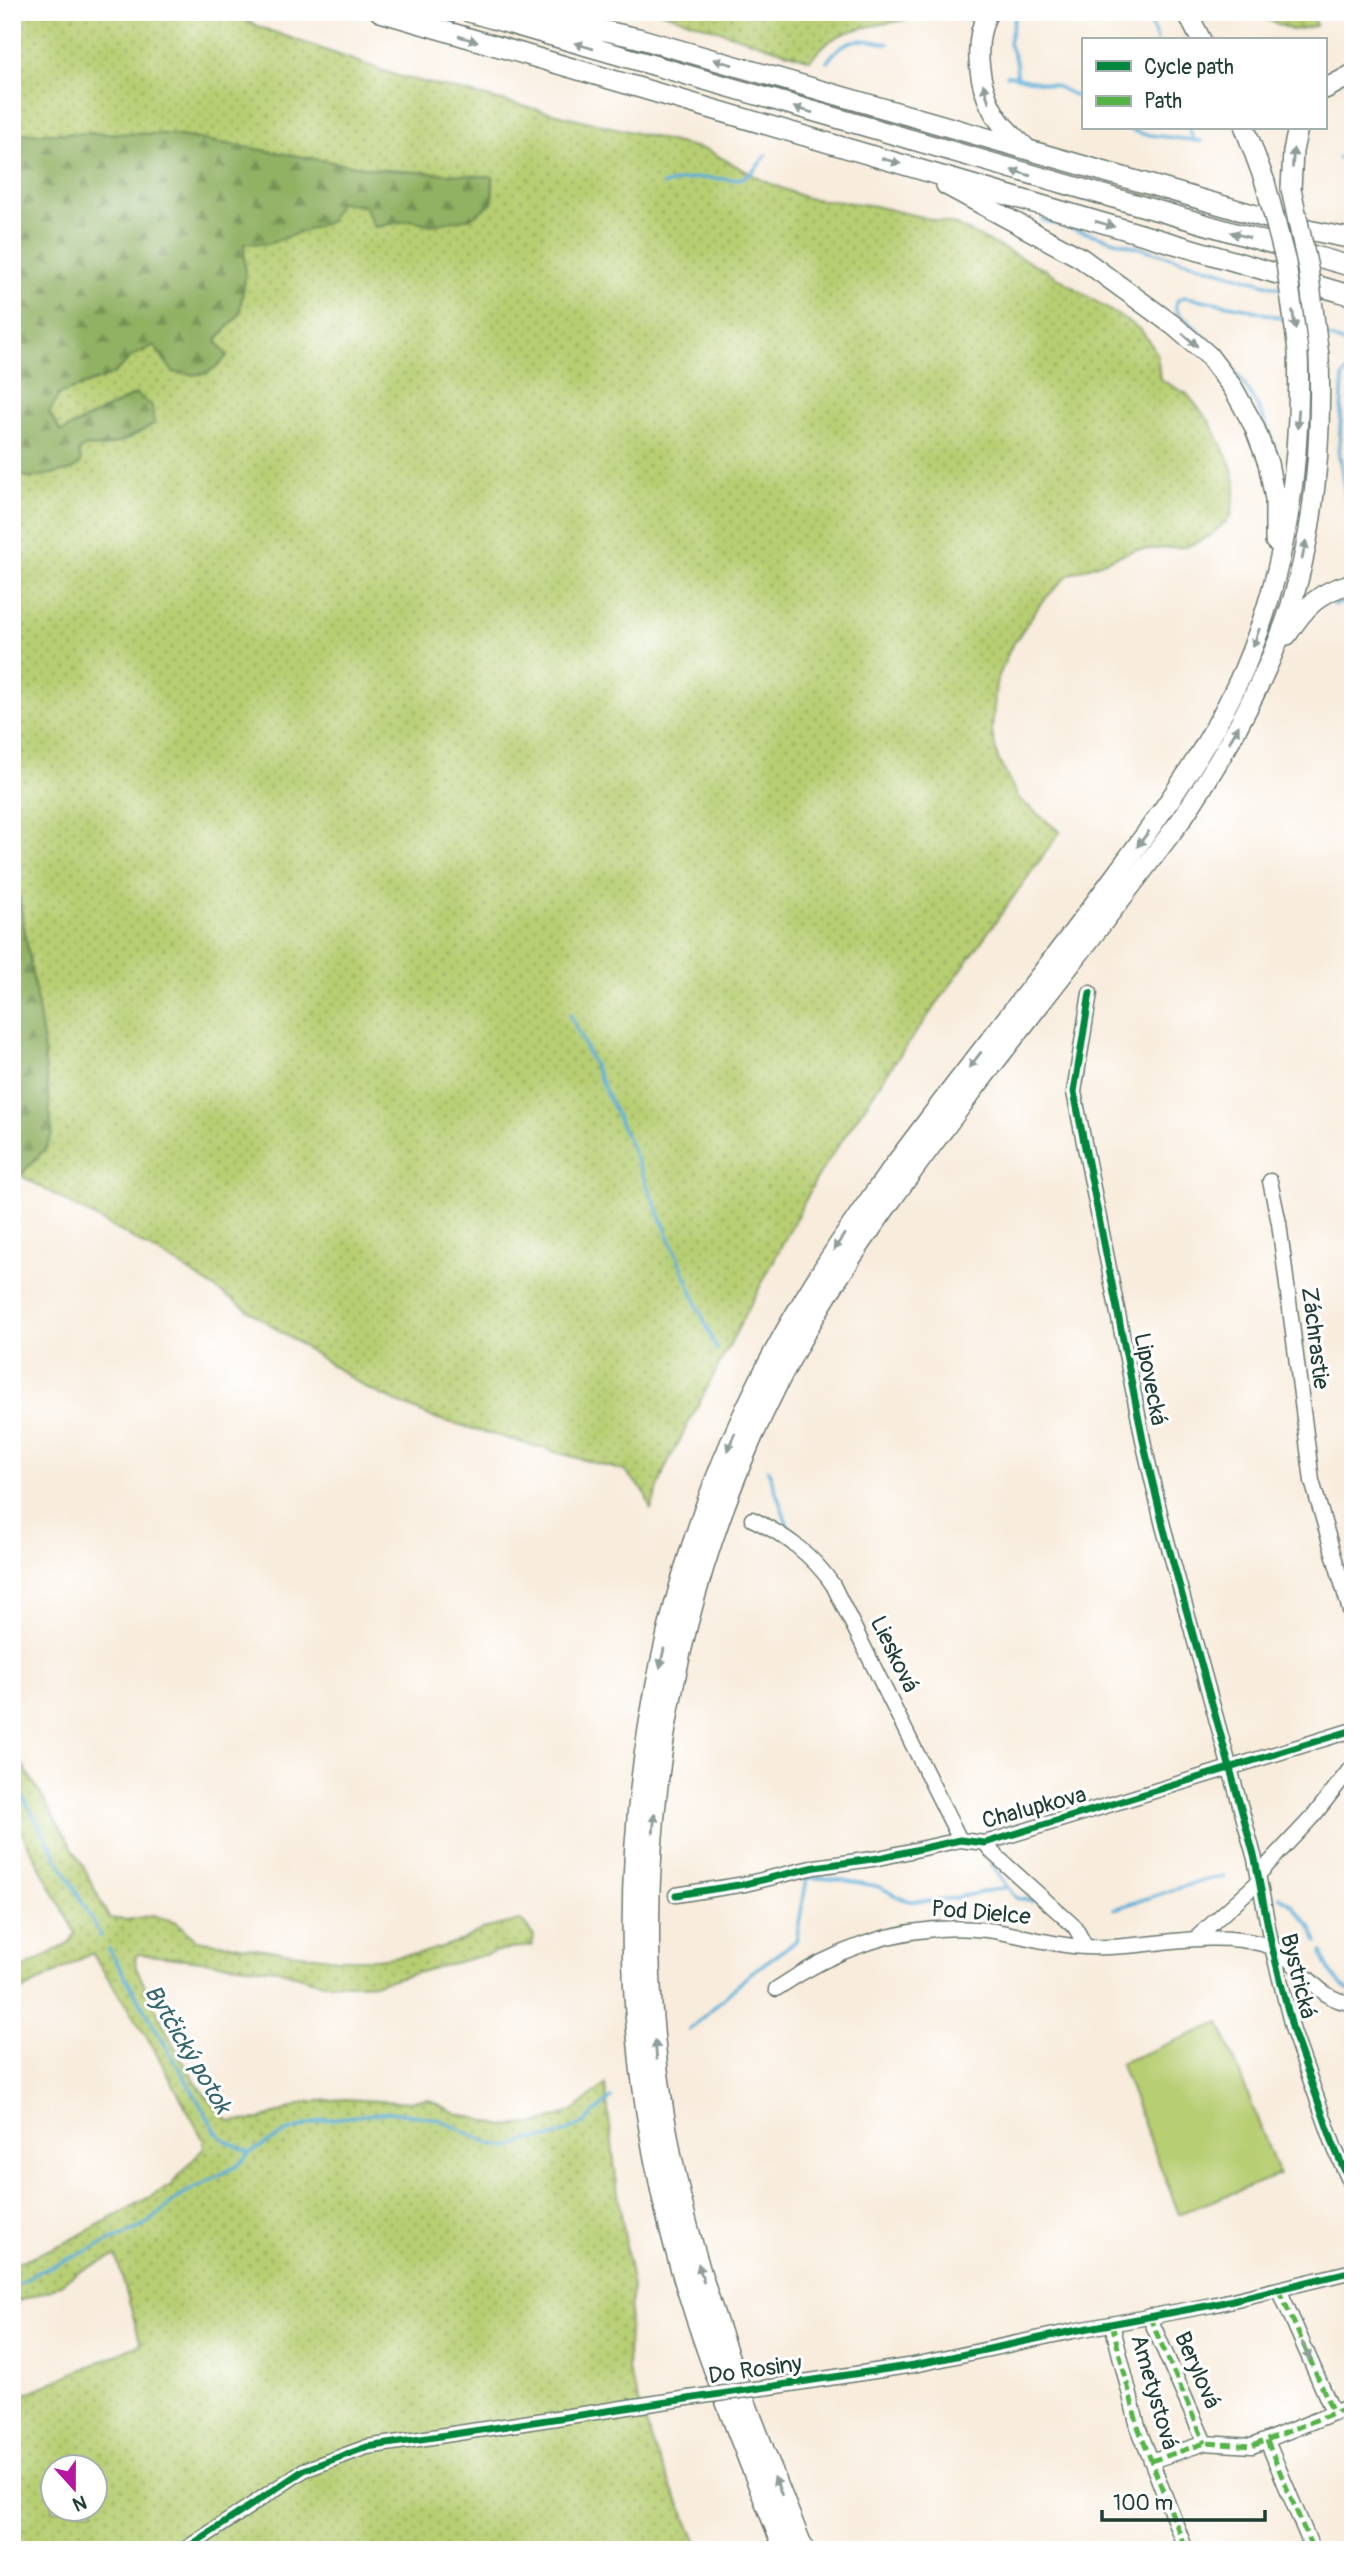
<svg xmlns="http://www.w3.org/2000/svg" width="1365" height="2562" viewBox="0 0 1365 2562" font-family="Pangolin,sans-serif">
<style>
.grass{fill:url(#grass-dots);stroke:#6b8653;stroke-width:2;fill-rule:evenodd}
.forest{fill:url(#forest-firs);stroke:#58774c;stroke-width:2}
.pitch{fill:#b7ce72;stroke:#6b8653;stroke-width:2}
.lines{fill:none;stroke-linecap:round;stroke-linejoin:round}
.stream{stroke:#5caed7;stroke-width:3.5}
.minor-casing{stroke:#6b7a6f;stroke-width:17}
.highway-casing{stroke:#6b7a6f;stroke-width:22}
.minor{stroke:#fff;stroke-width:14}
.highway{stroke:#fff;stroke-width:19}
.minor-bridge-casing{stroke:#6b7a6f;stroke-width:17;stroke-linecap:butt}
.highway-bridge-casing{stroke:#6b7a6f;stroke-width:22;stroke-linecap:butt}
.minor-bridge{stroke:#fff;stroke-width:14}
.highway-bridge{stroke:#fff;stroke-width:19}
.quiet{stroke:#55b346;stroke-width:5;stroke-dasharray:10 5;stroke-linecap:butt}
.cycleway-casing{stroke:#fff;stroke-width:11}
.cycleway{stroke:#00873e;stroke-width:7}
.oneway{fill:#8f9e9a}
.labels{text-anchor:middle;stroke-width:6;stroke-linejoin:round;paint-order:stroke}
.street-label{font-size:23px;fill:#1f3d34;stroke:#fff}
.water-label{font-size:24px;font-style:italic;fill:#34656d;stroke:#fff}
</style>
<defs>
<pattern id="grass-dots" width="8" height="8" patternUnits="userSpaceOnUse" patternTransform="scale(1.75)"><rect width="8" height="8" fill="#b7ce72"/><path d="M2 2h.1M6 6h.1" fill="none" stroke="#94a85e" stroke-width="1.8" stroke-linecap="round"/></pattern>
<pattern id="forest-firs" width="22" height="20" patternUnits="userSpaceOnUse" patternTransform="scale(1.75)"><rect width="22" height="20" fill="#91b164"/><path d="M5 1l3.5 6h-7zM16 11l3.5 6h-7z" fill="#769153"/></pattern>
</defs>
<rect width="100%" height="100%" fill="#fff"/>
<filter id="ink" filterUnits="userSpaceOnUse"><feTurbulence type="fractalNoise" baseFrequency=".0143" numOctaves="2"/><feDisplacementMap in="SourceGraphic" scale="14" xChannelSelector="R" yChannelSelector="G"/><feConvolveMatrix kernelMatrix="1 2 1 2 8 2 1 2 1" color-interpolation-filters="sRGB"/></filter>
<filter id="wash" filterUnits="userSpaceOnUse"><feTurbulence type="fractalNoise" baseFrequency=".00686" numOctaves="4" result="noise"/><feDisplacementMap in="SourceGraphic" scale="28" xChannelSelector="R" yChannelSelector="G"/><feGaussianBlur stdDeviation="1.57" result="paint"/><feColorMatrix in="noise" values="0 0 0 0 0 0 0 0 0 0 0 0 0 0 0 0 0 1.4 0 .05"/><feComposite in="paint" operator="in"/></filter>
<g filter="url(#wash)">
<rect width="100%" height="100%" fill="#f8ecdc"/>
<path class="grass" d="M 12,12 L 230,12 L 257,26 L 398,76 L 707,150 L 764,181 L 806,198 L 870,205 L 956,225 L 1046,270 L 1141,330 L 1157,353 L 1160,379 L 1187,394 L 1210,422 L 1230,463 L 1236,485 L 1231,517 L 1210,536 L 1186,547 L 1134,550 L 1068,575 L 1041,603 L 1010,649 L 996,683 L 992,732 L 998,759 L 1019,799 L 1060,832 L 892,1066 L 818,1176 L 665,1468 L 651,1509 L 644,1491 L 624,1471 L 434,1418 L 368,1389 L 178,1264 L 20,1175 L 46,1148 L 52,1134 L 42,1032 L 12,856 L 12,473 L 31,478 L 86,446 L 101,448 L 126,440 L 154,424 L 136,394 L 61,432 L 49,413 L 59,394 L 112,375 L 131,357 L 154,345 L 216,341 L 239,315 L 245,279 L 244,243 L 268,244 L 340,202 L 365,206 L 374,227 L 411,220 L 432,225 L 492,203 L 493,178 L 373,169 L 169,134 L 12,133 Z
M 661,12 L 929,12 C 897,26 859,22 830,41 C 822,46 816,54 810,60 Z
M 1249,12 L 1314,12 L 1316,26 L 1292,30 Z
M 12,1747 L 81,1862 L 109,1918 L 127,1920 L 153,1915 L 176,1922 L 196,1940 L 337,1959 L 377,1959 L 422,1953 L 460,1941 L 483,1929 L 521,1920 L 534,1936 L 532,1946 L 511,1948 L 378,1983 L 356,1984 L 322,1983 L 274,1969 L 138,1954 L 135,1958 L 136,1968 C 162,2020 186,2081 229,2121 L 259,2120 L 307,2102 L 345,2099 L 398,2102 L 428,2099 L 456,2113 L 504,2126 L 537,2124 L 573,2111 L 605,2085 L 618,2194 L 632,2283 L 627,2367 L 657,2456 L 701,2550 L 12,2550 L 12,2398 L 23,2395 L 141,2344 L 116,2256 L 80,2271 L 51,2290 L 12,2303 L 12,2265 L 67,2242 L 170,2186 L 204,2148 L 203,2139 L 153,2047 L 92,1953 L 12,1996 L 12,1974 L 70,1942 L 75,1933 L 12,1814 ZM 52,2468 L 94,2468 L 94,2510 L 52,2510 Z"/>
<path class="forest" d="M 12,133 L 169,134 L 373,169 L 493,177 L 492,203 L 471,218 L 432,225 L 411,220 L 374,227 L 365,206 L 340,202 L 329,222 L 268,244 L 244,243 L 245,279 L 239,315 L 216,340 L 227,356 C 208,378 200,376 173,372 L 154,345 L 131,357 L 112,375 L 59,394 L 49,413 L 61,432 L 136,394 L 152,406 L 154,424 C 131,437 112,449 86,446 L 79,451 L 81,463 L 72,470 L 31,478 L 12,473 Z
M 12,856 L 42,1032 L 52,1134 L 46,1148 L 20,1175 L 12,1170 Z"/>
<path class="pitch" d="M 1220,2023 L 1279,2175 L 1179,2214 L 1120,2063 Z"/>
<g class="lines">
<path class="stream" d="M 1147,12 L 1157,40
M 827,62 C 845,36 859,38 888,44
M 1007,75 L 1056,86 L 1083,100
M 1016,77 L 1017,64 L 1009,43 L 1016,12
M 1125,128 L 1142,134 L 1201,141
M 1189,128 L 1194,141
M 1338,158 L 1353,160
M 663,185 C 676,182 689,177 702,178 C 736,178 744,188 766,155
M 1042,220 L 1283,289
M 1320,300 L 1353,310
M 1324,335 L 1353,347
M 1353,365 L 1343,376 L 1339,452 L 1346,499 L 1353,510
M 1283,477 C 1268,408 1231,356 1177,312 L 1175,306 L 1178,300 L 1185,297 L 1245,308 L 1287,320
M 1334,605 L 1353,600
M 570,1014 L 629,1142 L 717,1351
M 768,1469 L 788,1526
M 12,1777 L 101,1936
M 983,1851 L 1007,1887
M 1280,1897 L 1292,1905 L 1312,1928 L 1317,1942
M 1114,1909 L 1207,1879 L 1224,1877
M 109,1949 L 217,2133 L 225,2140 L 250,2153
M 1322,1952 C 1326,1968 1338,1985 1353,1993
M 689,2030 L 752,1972 L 796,1941 L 807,1878 C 830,1878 853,1881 876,1886 C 888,1889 898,1900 911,1901 C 943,1903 975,1893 1007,1887 L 1016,1898 L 1034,1901
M 12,2287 L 39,2272 L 144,2226 L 183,2194 L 235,2167 L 250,2153 L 287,2132 L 323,2120 L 390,2112 L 438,2119 L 491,2144 L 514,2147 L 529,2140 L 553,2137 L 568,2131 L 585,2122 L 611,2098"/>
</g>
</g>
<g filter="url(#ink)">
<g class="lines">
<defs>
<path id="minor" d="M 1090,993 L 1074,1092 L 1144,1445 L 1163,1526 L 1255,1859 L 1272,1947 L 1293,2031 L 1335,2149 L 1353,2189
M 1270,1181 L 1279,1223 L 1312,1481 L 1353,1621
M 752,1519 C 785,1535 812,1554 833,1585 L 960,1840
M 985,1843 L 994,1854 L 1075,1927 L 1086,1947
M 1258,1875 L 1315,1814 L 1353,1765
M 676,1895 L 745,1884 L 815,1867 L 879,1858 L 960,1840 L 985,1843 L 1353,1730
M 1195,1939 L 1258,1882
M 776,1989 C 839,1946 910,1921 987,1930 C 1020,1934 1053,1946 1086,1947 C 1144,1950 1204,1929 1262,1944 C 1298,1954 1314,2002 1353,2003
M 1279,2289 L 1333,2412
M 1149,2316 L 1205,2443
M 1112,2324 L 1138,2427 L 1186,2550
M 777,2386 L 914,2365 L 1073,2331 L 1212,2305 L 1353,2271
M 1267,2441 L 1313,2550
M 1151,2461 L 1205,2443 L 1252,2446 L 1353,2405
M 184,2550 L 304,2470 L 367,2447 L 688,2398"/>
<path id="highway" d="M 380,12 L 1353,296
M 469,12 L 1353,267
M 988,12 C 971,45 979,94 1001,123 C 1008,132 1017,139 1025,147
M 1187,12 L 1201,40
M 543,25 L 606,31 L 638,38 L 1308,230 L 1353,239
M 1325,89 L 1353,74
M 1245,128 L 1265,182
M 946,185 L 1081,258 L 1173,325 L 1208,355 L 1233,388 L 1254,426 L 1268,463 L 1275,499 L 1275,541
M 1291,189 L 1293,151 L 1298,128
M 1287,635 C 1303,609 1321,589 1353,584
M 784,2550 C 738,2434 689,2319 662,2197 C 597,1907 639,1592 785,1332 C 846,1223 924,1125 1000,1027 C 1040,976 1079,925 1117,873 C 1165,809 1212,743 1244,669 C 1287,568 1302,459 1298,351
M 804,2550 C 758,2434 710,2320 681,2198 C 609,1898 662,1567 822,1304 C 867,1230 919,1162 971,1093 C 1041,1002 1112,912 1181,820 C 1223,758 1259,693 1285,623 C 1315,539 1322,444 1319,356"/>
</defs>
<use href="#minor" class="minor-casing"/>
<use href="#highway" class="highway-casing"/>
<use href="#minor" class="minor"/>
<use href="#highway" class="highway"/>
<defs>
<path id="minor-bridge" d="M 688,2398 L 777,2386"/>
<path id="highway-bridge" d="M 1265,182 L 1286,263 L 1298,351
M 1291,189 L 1308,268 L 1319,356"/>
</defs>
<use href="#minor-bridge" class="minor-bridge-casing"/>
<use href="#highway-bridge" class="highway-bridge-casing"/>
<use href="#minor-bridge" class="minor-bridge"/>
<use href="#highway-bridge" class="highway-bridge"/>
<path class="quiet" d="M 1279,2289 L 1333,2412
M 1149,2316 L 1205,2443
M 1112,2324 L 1138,2427 L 1186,2550
M 1267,2441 L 1313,2550
M 1151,2461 L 1205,2443 L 1252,2446 L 1353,2405"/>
<defs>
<path id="cycleway" d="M 1090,993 L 1074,1092 L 1144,1445 L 1163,1526 L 1255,1859 L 1272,1947 L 1293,2031 L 1335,2149 L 1353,2189
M 676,1895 L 745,1884 L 815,1867 L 879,1858 L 960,1840 L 985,1843 L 1353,1730
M 184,2550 L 304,2470 L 367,2447 L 914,2365 L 1073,2331 L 1212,2305 L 1353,2271"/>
</defs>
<use href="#cycleway" class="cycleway-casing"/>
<use href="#cycleway" class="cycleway"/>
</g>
<defs><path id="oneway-solid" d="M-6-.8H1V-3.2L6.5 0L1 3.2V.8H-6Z" transform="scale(1.75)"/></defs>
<g class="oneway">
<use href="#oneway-solid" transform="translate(468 39) rotate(17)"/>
<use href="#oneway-solid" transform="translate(584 46) rotate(-163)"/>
<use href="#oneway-solid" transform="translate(723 62) rotate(-164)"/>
<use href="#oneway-solid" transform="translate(986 93) rotate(-108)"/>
<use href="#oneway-solid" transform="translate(803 110) rotate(-164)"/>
<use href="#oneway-solid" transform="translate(1293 158) rotate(-87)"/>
<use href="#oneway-solid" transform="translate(891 161) rotate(16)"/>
<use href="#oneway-solid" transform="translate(1021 173) rotate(-164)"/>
<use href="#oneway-solid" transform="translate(1105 224) rotate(16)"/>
<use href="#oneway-solid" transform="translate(1240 235) rotate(-164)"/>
<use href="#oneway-solid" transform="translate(1294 320) rotate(82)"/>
<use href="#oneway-solid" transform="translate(1190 340) rotate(41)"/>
<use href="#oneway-solid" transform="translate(1298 419) rotate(94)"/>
<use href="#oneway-solid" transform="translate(1304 550) rotate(-78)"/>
<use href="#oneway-solid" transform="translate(1256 638) rotate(110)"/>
<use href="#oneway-solid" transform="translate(1234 734) rotate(-61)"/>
<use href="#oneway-solid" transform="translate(1143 839) rotate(127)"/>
<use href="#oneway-solid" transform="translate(975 1060) rotate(128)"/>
<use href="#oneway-solid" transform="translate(839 1242) rotate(124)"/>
<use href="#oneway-solid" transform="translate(731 1442) rotate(113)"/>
<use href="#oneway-solid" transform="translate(662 1658) rotate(102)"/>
<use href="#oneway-solid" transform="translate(654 1823) rotate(-86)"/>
<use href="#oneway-solid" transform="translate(656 2050) rotate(-95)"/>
<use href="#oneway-solid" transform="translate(701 2273) rotate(-106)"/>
<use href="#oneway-solid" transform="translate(1306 2351) rotate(66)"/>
<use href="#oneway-solid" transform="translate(778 2486) rotate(-112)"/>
</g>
</g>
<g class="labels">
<g class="street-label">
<text transform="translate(1316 1338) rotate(83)" y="8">Záchrastie</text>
<text transform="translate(1151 1379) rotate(79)" y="8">Lipovecká</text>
<text transform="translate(895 1654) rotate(64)" y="8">Liesková</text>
<text transform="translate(1034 1807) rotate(-15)" y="8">Chalupkova</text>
<text transform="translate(981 1912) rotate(5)" y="8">Pod Dielce</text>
<text transform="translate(1299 1976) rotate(76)" y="8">Bystrická</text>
<text transform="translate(755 2369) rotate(-8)" y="8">Do Rosiny</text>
<text transform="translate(1198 2370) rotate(66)" y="8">Berylová</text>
<text transform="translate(1155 2392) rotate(74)" y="8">Ametystová</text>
</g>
<g class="water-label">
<text transform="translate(188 2049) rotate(59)" y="8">Bytčický potok</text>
</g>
</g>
<rect width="1365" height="2562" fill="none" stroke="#fff" stroke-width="42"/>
<rect x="1082" y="38" width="245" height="91" fill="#ffffff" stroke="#a5b1ae" stroke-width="2"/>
<rect x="1096" y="61" width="35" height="10" fill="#00873e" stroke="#a5b1ae" stroke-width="2"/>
<text x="1144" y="74" font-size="21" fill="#1f3d34">Cycle path</text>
<rect x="1096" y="96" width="35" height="10" fill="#55b346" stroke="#a5b1ae" stroke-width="2"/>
<text x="1144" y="108" font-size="21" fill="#1f3d34">Path</text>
<g transform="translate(74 2488) rotate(159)"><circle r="33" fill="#ffffff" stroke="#a5b1ae" stroke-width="2"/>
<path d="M0-5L12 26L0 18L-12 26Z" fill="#b5179e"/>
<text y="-10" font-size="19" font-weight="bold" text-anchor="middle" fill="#1f3d34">N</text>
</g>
<path d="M1102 2510v10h163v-10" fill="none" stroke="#1f3d34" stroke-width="3.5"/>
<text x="1113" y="2510" font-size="21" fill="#1f3d34" stroke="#ffffff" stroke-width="5" paint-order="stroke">100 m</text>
</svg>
